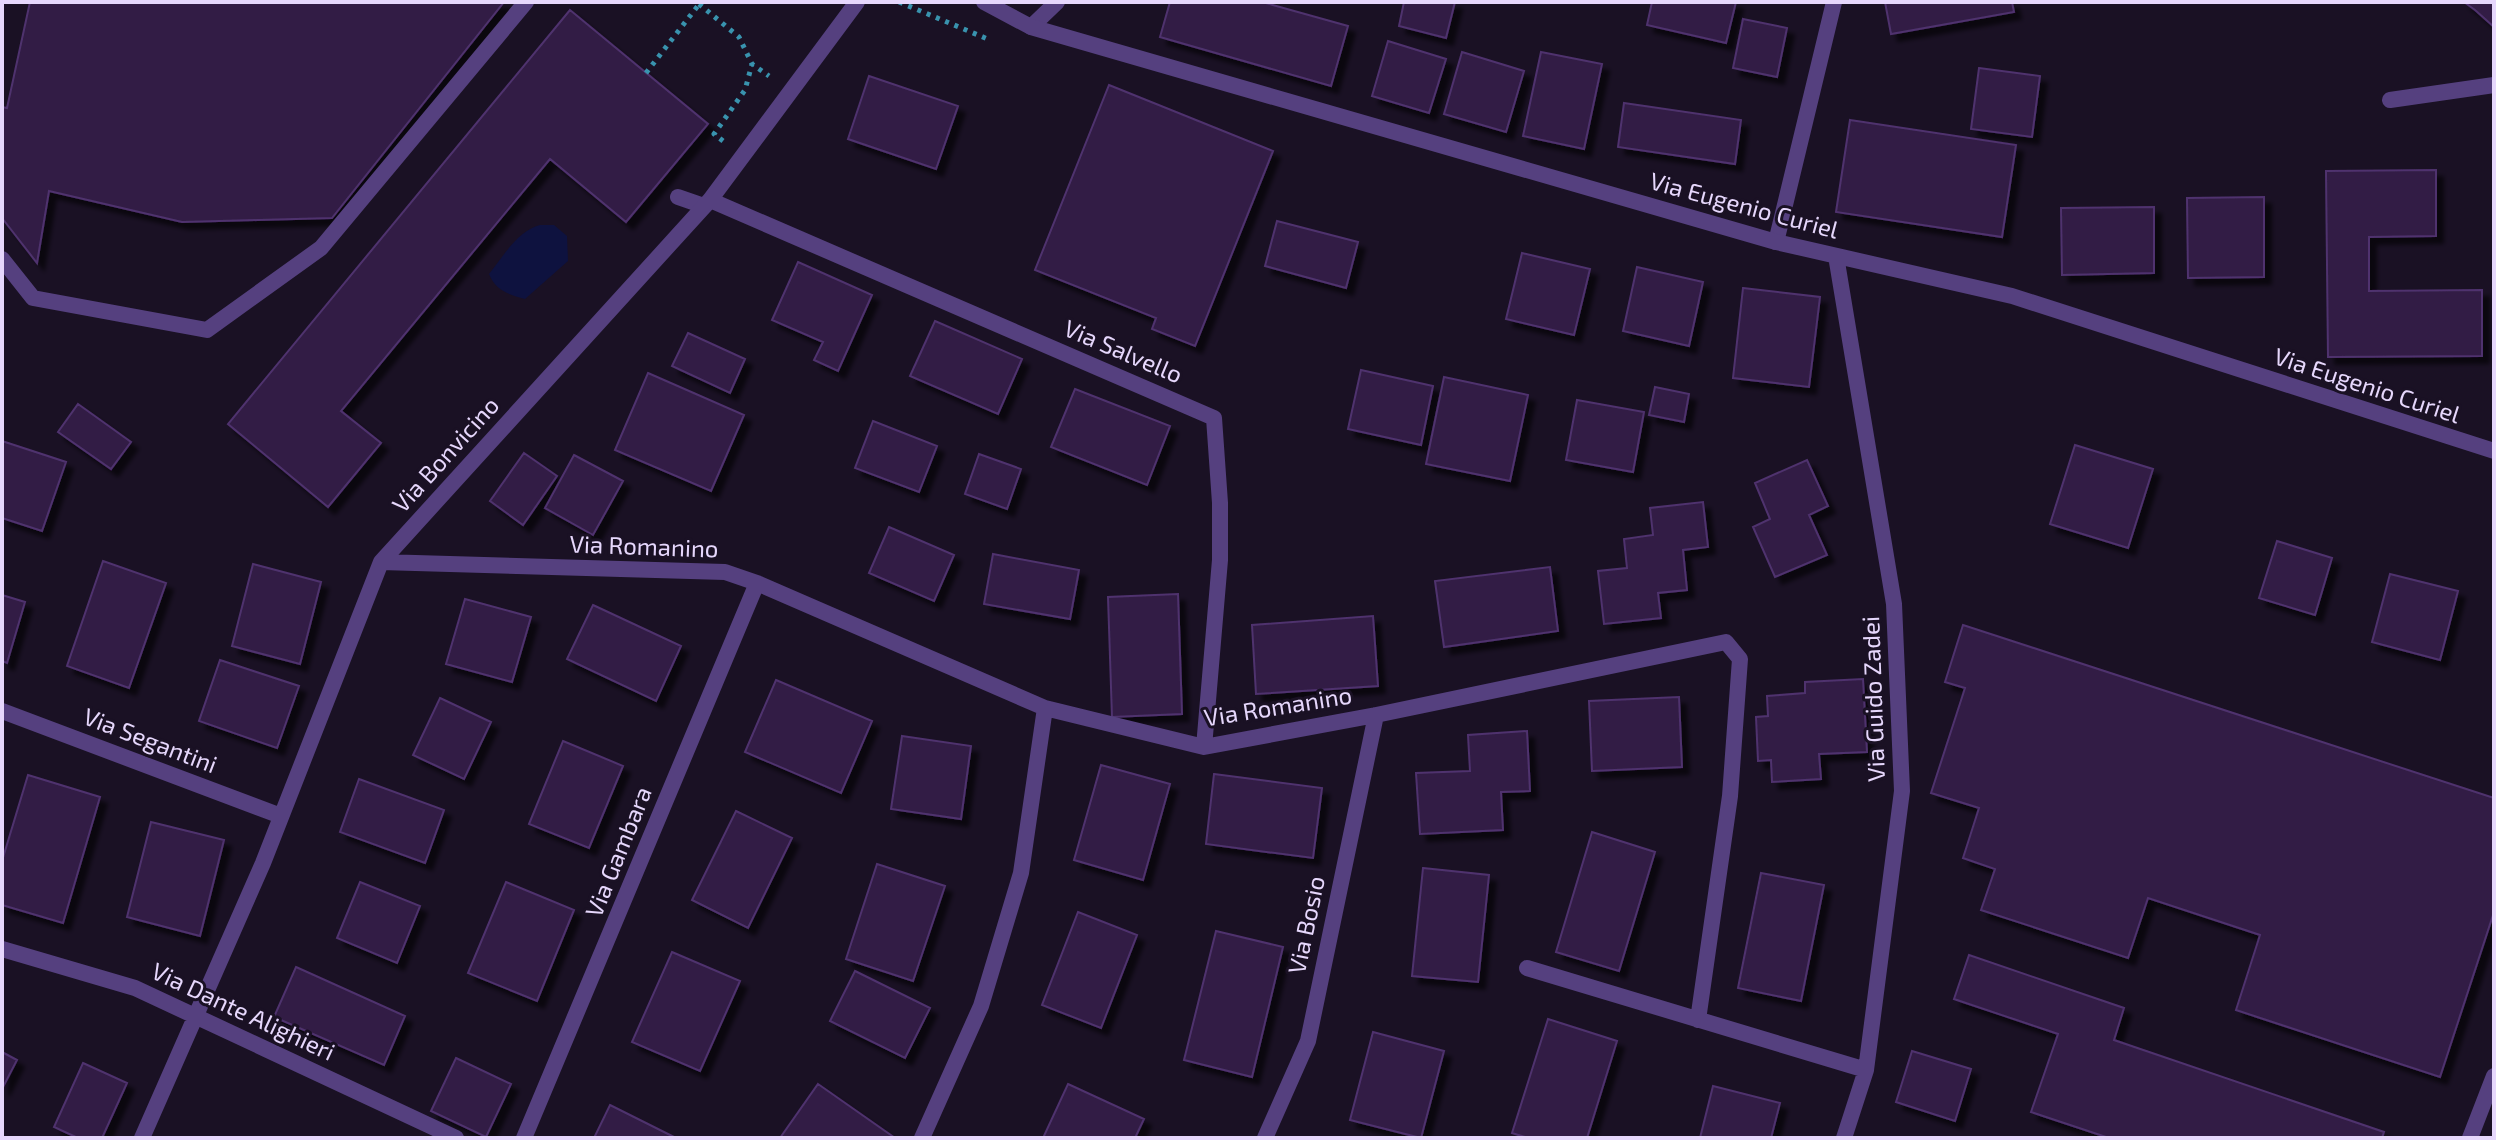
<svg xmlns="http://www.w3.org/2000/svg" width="2496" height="1140" viewBox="0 0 2496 1140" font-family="'Exo 2',sans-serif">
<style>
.water{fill:#0e123f}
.building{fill:#311e44;stroke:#4f326e;stroke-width:2;filter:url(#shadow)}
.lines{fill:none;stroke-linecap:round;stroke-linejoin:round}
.path{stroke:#3993ae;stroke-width:5;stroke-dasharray:4 6;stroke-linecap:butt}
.lane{stroke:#55407f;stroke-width:16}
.street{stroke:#55407f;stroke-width:16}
.labels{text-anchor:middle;stroke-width:6;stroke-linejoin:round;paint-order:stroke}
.street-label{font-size:24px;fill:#e6d7fc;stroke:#1a1124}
</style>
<defs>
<filter id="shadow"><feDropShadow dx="7" dy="7" stdDeviation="2" flood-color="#0009"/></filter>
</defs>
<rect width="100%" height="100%" fill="#1a1124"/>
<path class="water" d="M 540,225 L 554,225 L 567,236 L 568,261 L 525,299 C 508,294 496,291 489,274 C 503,257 517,231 540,225 Z"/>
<path class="building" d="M 30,2 L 504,2 L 332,218 L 182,222 L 49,191 L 37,263 L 2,218 L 2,107 L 7,108 Z
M 1170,2 L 1262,2 L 1348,26 L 1331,86 L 1160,37 Z
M 1404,2 L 1455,2 L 1446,38 L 1399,26 Z
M 1652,2 L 1736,2 L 1726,43 L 1647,25 Z
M 1885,2 L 2012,2 L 2014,12 L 1891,34 Z
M 2464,2 L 2494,2 L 2494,27 L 2475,10 Z
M 570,10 L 708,124 L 626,222 L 550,159 L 341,411 L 381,443 L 328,507 L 228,424 Z
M 1743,19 L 1787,28 L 1777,77 L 1733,68 Z
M 1388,41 L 1446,59 L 1429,113 L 1372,96 Z
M 1462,52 L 1524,71 L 1506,132 L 1444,114 Z
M 1541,52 L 1602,64 L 1584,149 L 1523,136 Z
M 1979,68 L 2040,76 L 2032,137 L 1971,129 Z
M 869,76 L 958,106 L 936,169 L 848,139 Z
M 1109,85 L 1273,151 L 1195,346 L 1152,329 L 1156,318 L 1035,270 Z
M 1624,103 L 1741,120 L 1735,164 L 1618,147 Z
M 1850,120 L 2016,145 L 2002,237 L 1836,212 Z
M 2436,170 L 2436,236 L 2369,237 L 2369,291 L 2482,290 L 2482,356 L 2328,357 L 2326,171 Z
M 2264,197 L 2264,277 L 2188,278 L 2187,198 Z
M 2154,207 L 2154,273 L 2062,275 L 2061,208 Z
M 1277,221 L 1358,242 L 1346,288 L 1265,266 Z
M 1522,253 L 1590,269 L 1574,335 L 1506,319 Z
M 798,262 L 872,295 L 838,371 L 814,360 L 823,342 L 772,320 Z
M 1637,267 L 1703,282 L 1689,346 L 1623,331 Z
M 1743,288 L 1820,297 L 1809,387 L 1733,378 Z
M 935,321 L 1022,359 L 998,414 L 910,376 Z
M 688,333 L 745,359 L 730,393 L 672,366 Z
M 1361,370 L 1433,386 L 1421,445 L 1348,429 Z
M 648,373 L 744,415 L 711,491 L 615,450 Z
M 1444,377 L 1528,395 L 1510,481 L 1426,464 Z
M 1655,387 L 1689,394 L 1684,422 L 1649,415 Z
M 1075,389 L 1170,426 L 1147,485 L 1051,447 Z
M 1577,400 L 1644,412 L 1633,472 L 1566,460 Z
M 78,404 L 131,442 L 111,469 L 58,432 Z
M 873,421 L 937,446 L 919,492 L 855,468 Z
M 2,441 L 66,462 L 42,531 L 2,518 Z
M 2075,445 L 2153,469 L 2128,548 L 2050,524 Z
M 524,453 L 557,476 L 523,525 L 490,501 Z
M 979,454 L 1021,469 L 1007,509 L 965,494 Z
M 574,455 L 623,481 L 593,535 L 545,508 Z
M 1807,460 L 1828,506 L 1809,515 L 1827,555 L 1775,577 L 1753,527 L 1770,519 L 1755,483 Z
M 1703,502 L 1708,547 L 1683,550 L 1687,590 L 1658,593 L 1661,618 L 1604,624 L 1598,571 L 1627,568 L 1624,539 L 1653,535 L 1650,508 Z
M 889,527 L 954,555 L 934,601 L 869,573 Z
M 2277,541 L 2332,558 L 2315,615 L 2259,598 Z
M 993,554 L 1079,570 L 1070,619 L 984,604 Z
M 103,561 L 166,583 L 129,688 L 67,666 Z
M 253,564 L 321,582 L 300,664 L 232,646 Z
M 1550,567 L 1558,631 L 1444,647 L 1435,581 Z
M 2390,574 L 2458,591 L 2440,660 L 2372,642 Z
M 1178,594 L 1182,714 L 1112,717 L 1108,597 Z
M 2,595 L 25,602 L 7,663 L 2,661 Z
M 465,599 L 531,617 L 512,682 L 446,664 Z
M 593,605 L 681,646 L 656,701 L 567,659 Z
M 1373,616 L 1378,686 L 1256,694 L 1252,625 Z
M 1963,625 L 2494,798 L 2494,912 L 2440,1077 L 2236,1010 L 2260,935 L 2148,898 L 2128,958 L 1981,910 L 1995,869 L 1963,858 L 1979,808 L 1931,793 L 1965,688 L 1945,682 Z
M 220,660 L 299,686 L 277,748 L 199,721 Z
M 1863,679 L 1867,752 L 1819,754 L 1821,779 L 1772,782 L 1771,760 L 1758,761 L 1756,717 L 1768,716 L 1767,696 L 1805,693 L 1805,682 Z
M 776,680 L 872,721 L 841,793 L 745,752 Z
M 1679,697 L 1682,767 L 1592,771 L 1589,701 Z
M 440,698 L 491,722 L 464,779 L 413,755 Z
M 1527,731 L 1530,791 L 1501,792 L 1503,830 L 1420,834 L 1416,773 L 1470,771 L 1468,735 Z
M 902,736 L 971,746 L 961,819 L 891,809 Z
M 563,741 L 623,766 L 589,848 L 529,824 Z
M 1101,765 L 1170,784 L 1143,880 L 1074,860 Z
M 1214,774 L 1322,788 L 1313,858 L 1206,844 Z
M 28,775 L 100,797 L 63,923 L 2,905 L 2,861 Z
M 359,779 L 444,810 L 425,863 L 340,832 Z
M 736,811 L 792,838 L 748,928 L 692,900 Z
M 151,822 L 224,840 L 200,936 L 127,917 Z
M 1592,832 L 1655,852 L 1619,971 L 1556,952 Z
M 877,864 L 945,886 L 913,981 L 846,959 Z
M 1423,868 L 1489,875 L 1478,982 L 1412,976 Z
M 1761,873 L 1824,885 L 1801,1001 L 1738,988 Z
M 360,882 L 420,906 L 397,963 L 337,938 Z
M 506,882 L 574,910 L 537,1001 L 468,973 Z
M 1078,912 L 1137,935 L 1101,1028 L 1042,1005 Z
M 1216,931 L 1283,947 L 1252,1077 L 1184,1060 Z
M 672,952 L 740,981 L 700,1071 L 632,1042 Z
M 1969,955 L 2124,1008 L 2114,1040 L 2384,1132 L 2382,1138 L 2109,1138 L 2031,1112 L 2058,1034 L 1954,999 Z
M 296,967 L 405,1016 L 384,1065 L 274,1017 Z
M 855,971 L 930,1008 L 905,1058 L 830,1021 Z
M 1548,1019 L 1617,1041 L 1587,1138 L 1528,1138 L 1512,1133 Z
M 1373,1032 L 1444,1051 L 1421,1138 L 1350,1120 Z
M 1912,1051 L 1971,1069 L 1955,1121 L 1896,1102 Z
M 2,1052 L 17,1060 L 2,1089 Z
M 456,1058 L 511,1084 L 486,1137 L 431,1111 Z
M 83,1063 L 127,1083 L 102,1138 L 78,1138 L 54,1127 Z
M 818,1084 L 895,1138 L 780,1138 Z
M 1068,1084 L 1144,1119 L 1135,1138 L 1043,1138 Z
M 1713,1086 L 1780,1103 L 1771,1138 L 1700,1138 Z
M 610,1105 L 676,1138 L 594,1138 Z"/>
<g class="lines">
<path class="path" d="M 899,2 L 990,40
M 699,4 L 739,37 L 752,64 L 769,76
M 646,73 L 700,3
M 723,141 L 714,134 L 745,90 L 752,64"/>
<path class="lane" d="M 1031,27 L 1057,2
M 678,197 L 704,206
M 1776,242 L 1834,2
M 2,259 L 33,298 L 207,330 L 321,248 L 526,2"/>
<path class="street" d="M 984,2 L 1031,27 L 1776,242 L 2012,296 L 2494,451
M 2390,100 L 2494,85
M 710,200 L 1214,418 L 1220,503 L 1220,560 L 1204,747
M 1836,256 L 1894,604 L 1902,791 L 1866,1070 L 1844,1138
M 381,562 L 725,572 L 757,583 L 1045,708 L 1204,747 L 1376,715 L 1726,642 L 1740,659 L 1730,796 L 1698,1020
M 2,711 L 281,816
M 2,949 L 135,988 L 456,1138
M 1527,968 L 1866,1070
M 142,1138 L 263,863 L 381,562 L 710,200 L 857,2
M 524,1138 L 757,583
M 922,1138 L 981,1006 L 1021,873 L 1045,708
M 1265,1138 L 1308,1041 L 1376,715
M 2470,1138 L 2494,1076"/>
</g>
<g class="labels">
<g class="street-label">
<text transform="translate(1744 206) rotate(15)" y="8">Via Eugenio Curiel</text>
<text transform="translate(1123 352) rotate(23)" y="8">Via Salvello</text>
<text transform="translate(2367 386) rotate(18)" y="8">Via Eugenio Curiel</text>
<text transform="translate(446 455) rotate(-48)" y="8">Via Bonvicino</text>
<text transform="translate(644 547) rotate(2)" y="8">Via Romanino</text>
<text transform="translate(1874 699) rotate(-92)" y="8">Via Guido Zadei</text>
<text transform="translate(1278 707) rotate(-9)" y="8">Via Romanino</text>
<text transform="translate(150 741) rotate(21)" y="8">Via Segantini</text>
<text transform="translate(619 852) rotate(-68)" y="8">Via Gambara</text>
<text transform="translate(1307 925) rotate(-78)" y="8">Via Bosio</text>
<text transform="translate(243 1012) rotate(25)" y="8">Via Dante Alighieri</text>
</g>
</g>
<rect width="2496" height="1140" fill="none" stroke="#e6d7fc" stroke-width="8"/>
</svg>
